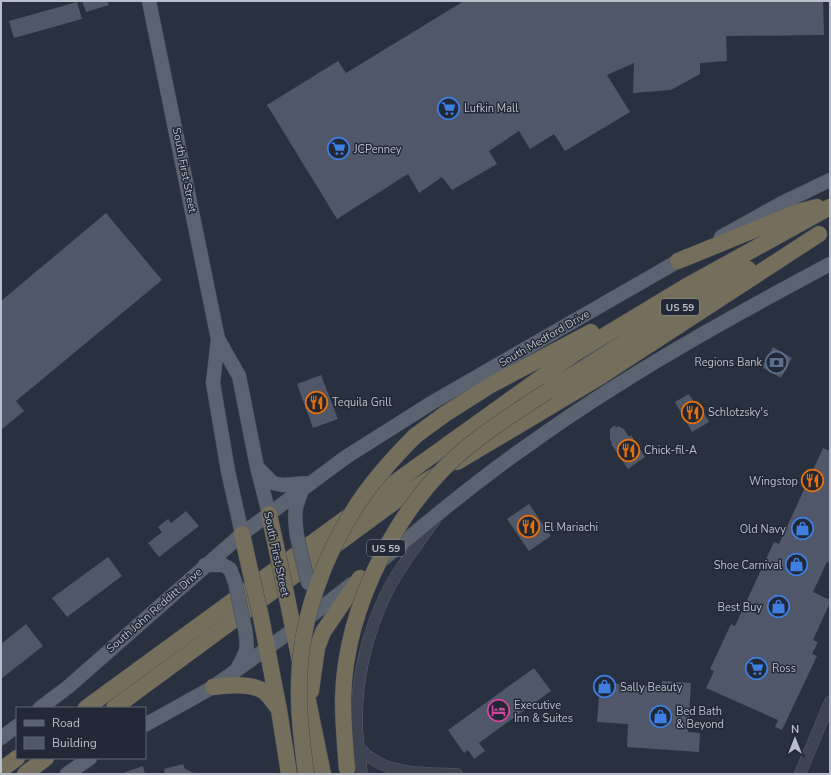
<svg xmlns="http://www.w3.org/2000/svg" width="831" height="775" viewBox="0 0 831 775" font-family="'Nunito Sans',sans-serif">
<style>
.building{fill:#4f5769}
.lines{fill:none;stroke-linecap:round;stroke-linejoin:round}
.minor-casing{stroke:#585e6a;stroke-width:12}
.major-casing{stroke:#474c59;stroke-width:15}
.highway-casing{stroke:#454b57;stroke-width:17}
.minor{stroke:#3d4350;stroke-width:11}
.major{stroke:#5b6270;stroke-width:14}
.highway{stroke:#756e5b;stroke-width:16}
.major-bridge-casing{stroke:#474c59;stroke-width:15;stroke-linecap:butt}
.highway-bridge-casing{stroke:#454b57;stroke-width:17;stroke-linecap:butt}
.major-bridge{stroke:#5b6270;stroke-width:14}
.highway-bridge{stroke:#756e5b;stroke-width:16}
.labels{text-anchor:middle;stroke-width:3;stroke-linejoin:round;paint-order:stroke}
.shield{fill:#222836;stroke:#8c919e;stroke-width:1}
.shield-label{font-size:10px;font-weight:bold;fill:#babeca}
.poi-label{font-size:11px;fill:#babeca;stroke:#222836;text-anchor:start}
.street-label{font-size:11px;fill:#babeca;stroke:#222836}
</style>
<rect width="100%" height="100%" fill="#293040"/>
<path class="building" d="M 82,1 L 107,1 L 109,5 L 86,12 Z
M 464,1 L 823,1 L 824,35 L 726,36 L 727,61 L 700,63 L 700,74 L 671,90 L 633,93 L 634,63 L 607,75 L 630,112 L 565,151 L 554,134 L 530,149 L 519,131 L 489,151 L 497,164 L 452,190 L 442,177 L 419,193 L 408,174 L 337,219 L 267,105 L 338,61 L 346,73 Z
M 77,2 L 82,19 L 14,38 L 9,21 Z
M 106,213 L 162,280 L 16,401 L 24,411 L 1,430 L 1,301 Z
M 773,347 L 792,358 L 781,378 L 762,367 Z
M 321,375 L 338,419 L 313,428 L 297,384 Z
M 689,394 L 694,402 L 697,401 L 709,422 L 692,432 L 675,402 Z
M 615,425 L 616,428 L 618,426 L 624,429 L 629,437 L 631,435 L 645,457 L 628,469 L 611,444 L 612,443 L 610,439 L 610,429 Z
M 823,448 L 830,451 L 830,563 L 827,562 L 813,592 L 830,600 L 830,603 L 813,640 L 818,642 L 812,654 L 817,656 L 782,730 L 775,727 L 778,720 L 706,688 L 714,671 L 710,669 L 731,624 L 735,626 L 774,542 L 779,544 Z
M 529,504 L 551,536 L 529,551 L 507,519 Z
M 186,511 L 199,526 L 159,557 L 148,543 L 162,532 L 158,527 L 168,519 L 171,523 Z
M 108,557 L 122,576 L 67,617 L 52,598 Z
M 26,624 L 43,646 L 1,679 L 1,644 Z
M 534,668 L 551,691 L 479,743 L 485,751 L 474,759 L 468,750 L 464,753 L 448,730 Z
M 662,681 L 691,683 L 688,732 L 700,733 L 699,752 L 627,747 L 628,724 L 597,722 L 600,683 L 661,686 Z
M 183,764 L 185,769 L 196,774 L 165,774 L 164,769 Z
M 143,766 L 145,774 L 120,774 Z"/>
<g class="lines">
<defs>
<path id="minor" d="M 359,748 C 363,751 366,756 371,758 C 394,775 429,773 457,774
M 362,774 C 360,759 358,744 357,729 C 355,681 367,631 389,588 C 402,564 419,542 435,520
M 800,774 L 830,702"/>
<path id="major" d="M 149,1 L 218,339 L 213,383 L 228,471 L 242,534
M 721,237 L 782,203 L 830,180
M 218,339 L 239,376 L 257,467 L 269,514
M 258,468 L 273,483 L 282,485 L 310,483
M 297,536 C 294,513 294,509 303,488
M 381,561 C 430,520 479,479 531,443 C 626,375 727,319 830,264
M 205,565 L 223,565 L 230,569 L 235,582
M 238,667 C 248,650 248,648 245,629
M 40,708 L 68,687 L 242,534 L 346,457 L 433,402 L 687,256
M 145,725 L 213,687 L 294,629 L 352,584
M 1,738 L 17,726
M 67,774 L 90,758"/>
<path id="highway" d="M 678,261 L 798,212 L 817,207
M 548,391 L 680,307 L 748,269
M 415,436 L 445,414 L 489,386 L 591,332
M 457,462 L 598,378 L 819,234
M 269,514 L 277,551
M 242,534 L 250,570
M 287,598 L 323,774
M 261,617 L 279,710 L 289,774
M 213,687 C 228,685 253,682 266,693 C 270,697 274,703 278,708
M 311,691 L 317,648 L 323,632 L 360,578
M 86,708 L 401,478 L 574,354 L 685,287 L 830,207
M 114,708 L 405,494 L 436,475
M 1,770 L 17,758
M 25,774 L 46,758"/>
</defs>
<use href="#minor" class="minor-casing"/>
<use href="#major" class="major-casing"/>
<use href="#highway" class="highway-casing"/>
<use href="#minor" class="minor"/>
<use href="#major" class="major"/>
<use href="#highway" class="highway"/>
<defs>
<path id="major-bridge" d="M 297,536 L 308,583
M 235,582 L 245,629"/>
<path id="highway-bridge" d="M 277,551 L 287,598
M 250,570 L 261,617
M 347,769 C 345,746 343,723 343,699 C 345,605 400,498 475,441 C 498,423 523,407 548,391
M 306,774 C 303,749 299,724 299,698 C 297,625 323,553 365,493 C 380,473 397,454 415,436"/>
</defs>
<use href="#major-bridge" class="major-bridge-casing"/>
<use href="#highway-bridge" class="highway-bridge-casing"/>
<use href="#major-bridge" class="major-bridge"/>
<use href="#highway-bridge" class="highway-bridge"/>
</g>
<defs>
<symbol id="supermarket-ring" viewBox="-11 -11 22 22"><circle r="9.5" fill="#222836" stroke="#3f7fe0" stroke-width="1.5"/><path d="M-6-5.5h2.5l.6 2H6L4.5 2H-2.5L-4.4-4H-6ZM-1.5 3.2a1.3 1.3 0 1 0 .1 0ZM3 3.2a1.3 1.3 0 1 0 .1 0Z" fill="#3f7fe0"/></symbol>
<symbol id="bank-ring" viewBox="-11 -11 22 22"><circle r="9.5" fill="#222836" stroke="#5c6f8a" stroke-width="1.5"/><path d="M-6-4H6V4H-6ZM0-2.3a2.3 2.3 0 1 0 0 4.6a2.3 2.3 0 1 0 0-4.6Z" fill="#5c6f8a"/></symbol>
<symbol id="restaurant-ring" viewBox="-11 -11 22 22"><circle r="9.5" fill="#222836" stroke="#e8710a" stroke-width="1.5"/><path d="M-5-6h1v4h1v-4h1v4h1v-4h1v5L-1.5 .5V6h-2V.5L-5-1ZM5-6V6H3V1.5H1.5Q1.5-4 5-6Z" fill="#e8710a"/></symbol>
<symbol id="shop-ring" viewBox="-11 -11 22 22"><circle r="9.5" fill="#222836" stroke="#3f7fe0" stroke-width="1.5"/><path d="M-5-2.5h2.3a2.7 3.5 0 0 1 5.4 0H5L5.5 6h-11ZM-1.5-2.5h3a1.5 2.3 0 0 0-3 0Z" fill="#3f7fe0"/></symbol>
<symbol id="hotel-ring" viewBox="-11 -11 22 22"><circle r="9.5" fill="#222836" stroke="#d1479c" stroke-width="1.5"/><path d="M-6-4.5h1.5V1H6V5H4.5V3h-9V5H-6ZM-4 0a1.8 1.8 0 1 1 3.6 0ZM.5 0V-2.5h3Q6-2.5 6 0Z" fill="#d1479c"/></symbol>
</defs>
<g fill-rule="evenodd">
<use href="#supermarket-ring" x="436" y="96" width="25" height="25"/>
<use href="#supermarket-ring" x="326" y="136" width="25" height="25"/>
<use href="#bank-ring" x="764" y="350" width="25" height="25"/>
<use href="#restaurant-ring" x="304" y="390" width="25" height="25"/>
<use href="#restaurant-ring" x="680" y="400" width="25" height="25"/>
<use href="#restaurant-ring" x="616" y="438" width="25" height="25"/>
<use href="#restaurant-ring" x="800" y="468" width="25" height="25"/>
<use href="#restaurant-ring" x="516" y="514" width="25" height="25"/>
<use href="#shop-ring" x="790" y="516" width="25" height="25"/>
<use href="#shop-ring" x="784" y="552" width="25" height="25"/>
<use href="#shop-ring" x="766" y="594" width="25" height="25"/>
<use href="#supermarket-ring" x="744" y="656" width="25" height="25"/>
<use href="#shop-ring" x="592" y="674" width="25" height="25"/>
<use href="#hotel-ring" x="486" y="698" width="25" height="25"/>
<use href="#shop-ring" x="648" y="704" width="25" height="25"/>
</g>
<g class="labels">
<g class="shield">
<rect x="661" y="299" width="38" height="16" rx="3"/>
<rect x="367" y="540" width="38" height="16" rx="3"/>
</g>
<g class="shield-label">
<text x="680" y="311">US 59</text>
<text x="386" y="552">US 59</text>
</g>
<g class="poi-label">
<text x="464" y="112">Lufkin Mall</text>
<text x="354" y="153">JCPenney</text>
<text x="762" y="366" text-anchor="end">Regions Bank</text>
<text x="332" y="406">Tequila Grill</text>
<text x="708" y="416">Schlotzsky's</text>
<text x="644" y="454">Chick-fil-A</text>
<text x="798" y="485" text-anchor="end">Wingstop</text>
<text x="544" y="531">El Mariachi</text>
<text x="786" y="533" text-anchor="end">Old Navy</text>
<text x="782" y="569" text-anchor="end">Shoe Carnival</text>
<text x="762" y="611" text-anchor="end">Best Buy</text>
<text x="772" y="672">Ross</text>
<text x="620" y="691">Sally Beauty</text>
<text x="514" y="709">Executive<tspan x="514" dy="13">Inn &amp; Suites</tspan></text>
<text x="676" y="715">Bed Bath<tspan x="676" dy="13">&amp; Beyond</tspan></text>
</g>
<g class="street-label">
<text transform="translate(185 170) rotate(79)" y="4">South First Street</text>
<text transform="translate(544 338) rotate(-30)" y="4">South Medford Drive</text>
<text transform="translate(277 554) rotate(78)" y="4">South First Street</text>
<text transform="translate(154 610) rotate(-41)" y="4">South John Redditt Drive</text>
</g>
</g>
<rect width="831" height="775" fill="none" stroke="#babeca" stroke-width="4"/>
<rect x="16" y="707" width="130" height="52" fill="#222836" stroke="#5f6471"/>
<rect x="24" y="720" width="20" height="6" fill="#5b6270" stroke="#5f6471"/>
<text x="52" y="727" font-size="12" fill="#babeca">Road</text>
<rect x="24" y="737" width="20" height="12" fill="#4f5769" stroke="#5f6471"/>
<text x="52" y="747" font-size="12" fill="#babeca">Building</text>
<g transform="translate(795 739)" stroke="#222836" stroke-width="3" paint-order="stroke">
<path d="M0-3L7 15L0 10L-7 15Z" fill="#babeca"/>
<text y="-6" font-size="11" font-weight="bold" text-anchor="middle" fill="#babeca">N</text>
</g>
</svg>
